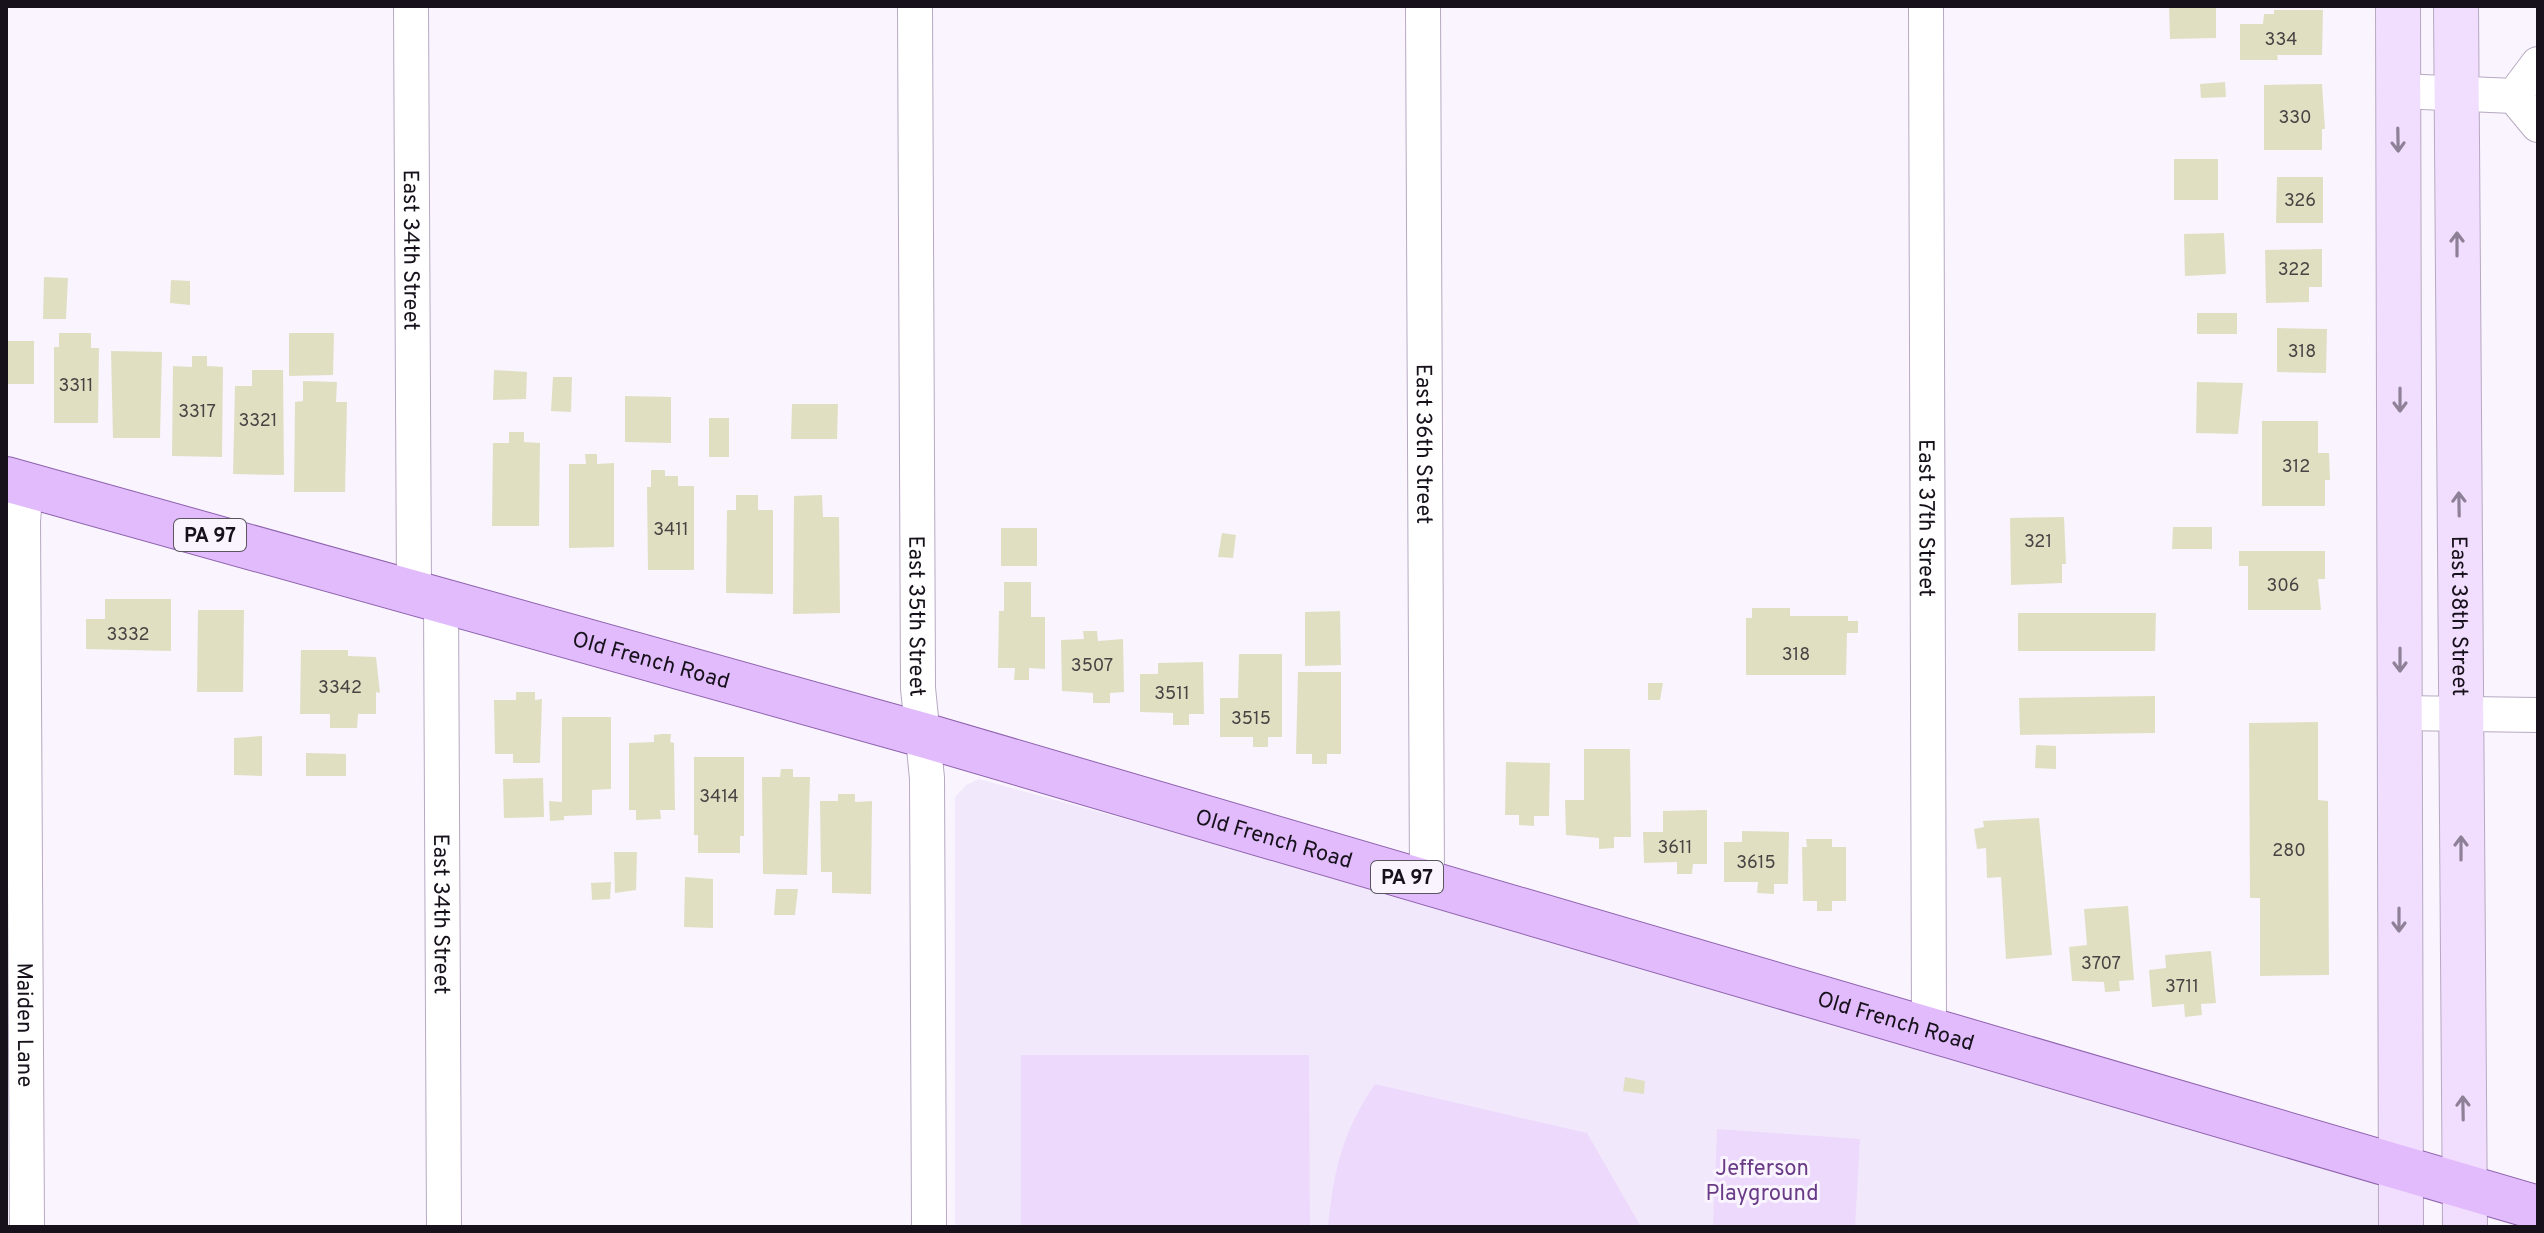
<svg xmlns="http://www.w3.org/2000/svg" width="2544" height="1233" viewBox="0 0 2544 1233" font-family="Overpass,sans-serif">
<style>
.built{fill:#f2e8fb}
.green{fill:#ecd9fc}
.building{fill:#e1dfc2}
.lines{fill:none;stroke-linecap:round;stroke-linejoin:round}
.street-casing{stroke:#b7a9c2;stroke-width:36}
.secondary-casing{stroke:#b7a9c2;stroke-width:46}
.primary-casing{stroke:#8e62ad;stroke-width:46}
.street{stroke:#fff;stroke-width:34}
.secondary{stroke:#f1ddfe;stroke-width:44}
.primary{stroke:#e2bbfd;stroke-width:44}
.oneway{stroke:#8e8197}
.labels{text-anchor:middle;stroke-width:6;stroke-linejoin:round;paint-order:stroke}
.number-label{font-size:18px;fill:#494444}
.shield{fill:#f9f4fe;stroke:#5a555e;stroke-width:2}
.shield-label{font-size:20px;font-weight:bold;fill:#16111a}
.street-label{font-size:22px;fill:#16111a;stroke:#f9f4fe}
.park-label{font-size:22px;fill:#693b87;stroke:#f9f4fe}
</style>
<rect width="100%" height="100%" fill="#f9f4fe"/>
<path class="built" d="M 979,779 L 1337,877 L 2374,1181 L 2379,1190 L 2380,1227 L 955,1227 L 955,797 L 966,785 Z"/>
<path class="green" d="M 1021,1055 L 1309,1055 L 1310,1227 L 1021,1227 Z
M 1375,1084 L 1587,1133 L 1641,1227 L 1328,1227 C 1334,1169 1342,1133 1375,1084 Z
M 1717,1129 L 1860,1139 L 1855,1227 L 1713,1227 Z"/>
<path class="building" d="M 2169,6 L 2216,6 L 2216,38 L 2170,39 Z
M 2274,10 L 2323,10 L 2322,55 L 2277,55 L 2278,60 L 2240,60 L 2240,24 L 2263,24 L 2264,14 L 2274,14 Z
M 2225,82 L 2226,97 L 2201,98 L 2200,84 Z
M 2322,84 L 2325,129 L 2322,129 L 2322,150 L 2264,150 L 2264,85 Z
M 2174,159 L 2218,159 L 2218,200 L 2174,200 Z
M 2277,177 L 2323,177 L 2323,223 L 2276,223 Z
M 2224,233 L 2226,274 L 2185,276 L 2184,234 Z
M 2322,249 L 2322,287 L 2309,287 L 2309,302 L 2266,303 L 2265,250 Z
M 44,277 L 68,278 L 66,319 L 43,319 Z
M 171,280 L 190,281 L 190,305 L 170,303 Z
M 2197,313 L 2237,313 L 2237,334 L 2197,334 Z
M 2277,328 L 2327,329 L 2326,373 L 2277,372 Z
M 59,333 L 91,333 L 91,348 L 99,348 L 98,423 L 54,423 L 54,347 L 59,347 Z
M 289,333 L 334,333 L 333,375 L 289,376 Z
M 6,341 L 34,341 L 34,384 L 6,384 Z
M 111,351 L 162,352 L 160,438 L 113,438 Z
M 192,356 L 207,356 L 207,366 L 223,367 L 222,457 L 172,456 L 173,366 L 192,367 Z
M 252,370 L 283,370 L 284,475 L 233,474 L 235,386 L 252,386 Z
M 494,370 L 527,372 L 526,399 L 493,400 Z
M 553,377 L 572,377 L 571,412 L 551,411 Z
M 303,381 L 337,382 L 336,402 L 347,402 L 345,492 L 294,492 L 295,402 L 303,401 Z
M 2197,382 L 2243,383 L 2238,434 L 2196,433 Z
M 625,396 L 671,397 L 671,443 L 625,442 Z
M 792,404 L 838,404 L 837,439 L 791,439 Z
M 709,418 L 729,418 L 729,457 L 709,457 Z
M 2262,421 L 2318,421 L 2318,453 L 2329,453 L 2330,480 L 2325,480 L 2325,506 L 2262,506 Z
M 509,432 L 524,432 L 524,442 L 540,443 L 539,526 L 492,526 L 493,443 L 509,443 Z
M 585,454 L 597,454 L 597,464 L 614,463 L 614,547 L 569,548 L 569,464 L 586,464 Z
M 651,470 L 665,470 L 665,476 L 678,476 L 678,486 L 694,486 L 694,570 L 648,570 L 647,487 L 651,487 Z
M 736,495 L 758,495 L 758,510 L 773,510 L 773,594 L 726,593 L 727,510 L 736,510 Z
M 822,495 L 823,517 L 839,517 L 840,613 L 793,614 L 794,496 Z
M 2064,517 L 2066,564 L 2062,564 L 2062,583 L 2011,585 L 2010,518 Z
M 2173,527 L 2212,527 L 2212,549 L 2172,549 Z
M 1001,528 L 1037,528 L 1037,566 L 1001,566 Z
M 1222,533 L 1236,535 L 1233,558 L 1218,557 Z
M 2239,551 L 2325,551 L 2325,579 L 2318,579 L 2321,610 L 2248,610 L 2248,566 L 2239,566 Z
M 1004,582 L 1031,582 L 1031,617 L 1045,617 L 1045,669 L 1029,668 L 1029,680 L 1014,680 L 1015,668 L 998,668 L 999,611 L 1004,611 Z
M 105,599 L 171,599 L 171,651 L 86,649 L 86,619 L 105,619 Z
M 1752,608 L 1790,608 L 1790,616 L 1848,616 L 1848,621 L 1858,621 L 1858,633 L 1847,633 L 1846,675 L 1746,675 L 1746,618 L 1752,618 Z
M 198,610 L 244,610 L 243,692 L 197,692 Z
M 1340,611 L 1341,665 L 1305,666 L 1305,612 Z
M 2018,613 L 2156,613 L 2155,651 L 2018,651 Z
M 1083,631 L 1097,631 L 1098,641 L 1123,639 L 1124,692 L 1110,693 L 1110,703 L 1093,703 L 1093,693 L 1062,691 L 1061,640 L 1084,639 Z
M 301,650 L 348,650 L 348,656 L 376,657 L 380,693 L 376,692 L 376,714 L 358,714 L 357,728 L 330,728 L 330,714 L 300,714 Z
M 1239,654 L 1282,654 L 1282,737 L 1268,737 L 1268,747 L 1253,747 L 1253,737 L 1220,737 L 1220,698 L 1238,698 Z
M 1203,662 L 1204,714 L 1189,714 L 1189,725 L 1173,725 L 1173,713 L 1140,712 L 1140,674 L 1158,674 L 1158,663 Z
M 1298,672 L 1341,672 L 1341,754 L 1327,754 L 1327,764 L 1312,764 L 1312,754 L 1296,754 Z
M 1648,683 L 1663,683 L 1660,700 L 1648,700 Z
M 516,692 L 535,692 L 535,700 L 542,699 L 540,763 L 513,763 L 513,754 L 495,754 L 494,700 L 516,700 Z
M 2155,696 L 2155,733 L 2020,735 L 2019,698 Z
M 562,717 L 611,717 L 611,789 L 592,790 L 592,815 L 564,816 L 564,820 L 550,821 L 549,801 L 562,802 Z
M 2318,722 L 2318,800 L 2328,801 L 2329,975 L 2260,976 L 2260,898 L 2250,898 L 2249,723 Z
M 662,734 L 671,734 L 670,742 L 674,743 L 675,810 L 660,810 L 661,819 L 636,820 L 636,810 L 629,810 L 629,743 L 654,742 L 654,735 Z
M 262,736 L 262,776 L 234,775 L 234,738 Z
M 2036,745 L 2056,746 L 2056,769 L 2035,768 Z
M 1584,749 L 1630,749 L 1631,837 L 1614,837 L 1614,848 L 1599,849 L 1599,838 L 1566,835 L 1565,800 L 1584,800 Z
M 306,753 L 346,754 L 346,776 L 306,776 Z
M 694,757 L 744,757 L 744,836 L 740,836 L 740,853 L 698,853 L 698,835 L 694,835 Z
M 1506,762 L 1550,763 L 1549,816 L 1534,816 L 1534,826 L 1519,825 L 1519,815 L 1505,815 Z
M 781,769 L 793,769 L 793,777 L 810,777 L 807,875 L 763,874 L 762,777 L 780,777 Z
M 543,778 L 544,817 L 504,818 L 503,779 Z
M 838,794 L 855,794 L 855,802 L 872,801 L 871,894 L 832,893 L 832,872 L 821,872 L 820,801 L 838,801 Z
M 1707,810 L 1707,864 L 1693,864 L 1692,874 L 1677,874 L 1677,862 L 1644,863 L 1643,832 L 1663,832 L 1663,811 Z
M 2039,818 L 2052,955 L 2006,959 L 2001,877 L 1987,878 L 1986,848 L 1977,849 L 1974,829 L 1984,827 L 1983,821 Z
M 1742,831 L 1789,832 L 1788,884 L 1774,884 L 1774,894 L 1757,893 L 1758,882 L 1724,882 L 1724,842 L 1742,842 Z
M 1806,839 L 1832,839 L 1832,847 L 1846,847 L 1846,901 L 1832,901 L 1832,911 L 1817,911 L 1817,901 L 1803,901 L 1802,847 L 1807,847 Z
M 614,852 L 637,852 L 636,890 L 615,893 Z
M 685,877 L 713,879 L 713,928 L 684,927 Z
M 611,882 L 610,899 L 592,900 L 591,883 Z
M 776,889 L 798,889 L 795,915 L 774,915 Z
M 2128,906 L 2134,980 L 2119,981 L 2120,991 L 2105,992 L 2104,982 L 2072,981 L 2069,947 L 2087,945 L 2084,909 Z
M 2211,951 L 2216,1003 L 2201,1004 L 2202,1015 L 2185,1017 L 2184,1004 L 2152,1007 L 2149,970 L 2166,968 L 2165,955 Z
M 1625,1077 L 1645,1081 L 1644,1094 L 1623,1091 Z"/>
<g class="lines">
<defs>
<g id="street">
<path id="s1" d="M 411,6 L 414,592"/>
<path id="s2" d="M 915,6 L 918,688 L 927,778 L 929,1227"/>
<path id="s3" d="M 1423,6 L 1427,882"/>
<path id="s4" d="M 1926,6 L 1929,1029"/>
<path d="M 2538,64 L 2514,96 L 2538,125"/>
<path d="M 2399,91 L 2514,96"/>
<path id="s5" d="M 26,485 L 23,521 L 27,1227"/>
<path id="s6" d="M 441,600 L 444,1227"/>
<path d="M 2400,713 L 2538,715"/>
</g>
<g id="secondary">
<path d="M 2398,6 L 2401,1227"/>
<path id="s7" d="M 2456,6 L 2465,1227"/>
</g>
<g id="primary">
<path id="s8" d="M 6,479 L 923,735 L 2538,1208"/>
</g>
</defs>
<use href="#street" class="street-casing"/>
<use href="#secondary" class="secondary-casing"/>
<use href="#primary" class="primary-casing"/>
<use href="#street" class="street"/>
<use href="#secondary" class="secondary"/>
<use href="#primary" class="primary"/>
</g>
<defs><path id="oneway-shaft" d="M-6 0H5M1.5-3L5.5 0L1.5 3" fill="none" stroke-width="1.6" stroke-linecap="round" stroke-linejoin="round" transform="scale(2)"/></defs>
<g class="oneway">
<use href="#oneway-shaft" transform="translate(2398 140) rotate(89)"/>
<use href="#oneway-shaft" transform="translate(2457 244) rotate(-90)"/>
<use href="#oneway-shaft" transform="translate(2400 400) rotate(90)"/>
<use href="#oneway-shaft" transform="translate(2459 504) rotate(-91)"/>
<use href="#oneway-shaft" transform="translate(2400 660) rotate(90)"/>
<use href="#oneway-shaft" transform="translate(2461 848) rotate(-90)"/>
<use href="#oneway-shaft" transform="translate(2399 920) rotate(90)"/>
<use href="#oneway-shaft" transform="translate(2463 1108) rotate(-91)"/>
</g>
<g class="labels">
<g class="number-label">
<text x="2281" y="45">334</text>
<text x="2295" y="123">330</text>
<text x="2300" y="206">326</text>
<text x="2294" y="275">322</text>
<text x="2302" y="357">318</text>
<text x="76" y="391">3311</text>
<text x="197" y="417">3317</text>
<text x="258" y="426">3321</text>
<text x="2296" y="472">312</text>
<text x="671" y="535">3411</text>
<text x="2038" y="547">321</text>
<text x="2283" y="591">306</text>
<text x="128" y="640">3332</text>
<text x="1796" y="660">318</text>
<text x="1092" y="671">3507</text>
<text x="340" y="693">3342</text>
<text x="1172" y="699">3511</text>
<text x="1251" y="724">3515</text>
<text x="719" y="802">3414</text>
<text x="1675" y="853">3611</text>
<text x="2289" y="856">280</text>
<text x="1756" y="868">3615</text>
<text x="2101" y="969">3707</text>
<text x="2182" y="992">3711</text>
</g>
<g class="shield">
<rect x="174" y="519" width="72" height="32" rx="6"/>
<rect x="1371" y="861" width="72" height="32" rx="6"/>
</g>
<g class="shield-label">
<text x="210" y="542">PA 97</text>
<text x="1407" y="884">PA 97</text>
</g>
<g class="street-label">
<text dy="8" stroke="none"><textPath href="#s1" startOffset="244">East 34th Street</textPath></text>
<text dy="8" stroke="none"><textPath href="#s3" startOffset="438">East 36th Street</textPath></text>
<text dy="8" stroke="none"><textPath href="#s4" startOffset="512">East 37th Street</textPath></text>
<text dy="8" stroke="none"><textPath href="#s7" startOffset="610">East 38th Street</textPath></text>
<text dy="8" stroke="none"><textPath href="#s2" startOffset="610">East 35th Street</textPath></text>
<text dy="8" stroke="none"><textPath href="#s8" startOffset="670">Old French Road</textPath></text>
<text dy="8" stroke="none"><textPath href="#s8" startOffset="1318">Old French Road</textPath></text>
<text dy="8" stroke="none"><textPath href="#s6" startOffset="314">East 34th Street</textPath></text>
<text dy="8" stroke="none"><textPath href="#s8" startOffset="1966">Old French Road</textPath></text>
<text dy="8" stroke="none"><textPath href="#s5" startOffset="540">Maiden Lane</textPath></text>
</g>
<g class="park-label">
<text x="1762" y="1175">Jefferson<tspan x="1762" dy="25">Playground</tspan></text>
</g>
</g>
<rect width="2544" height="1233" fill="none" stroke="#16111a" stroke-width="16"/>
</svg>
